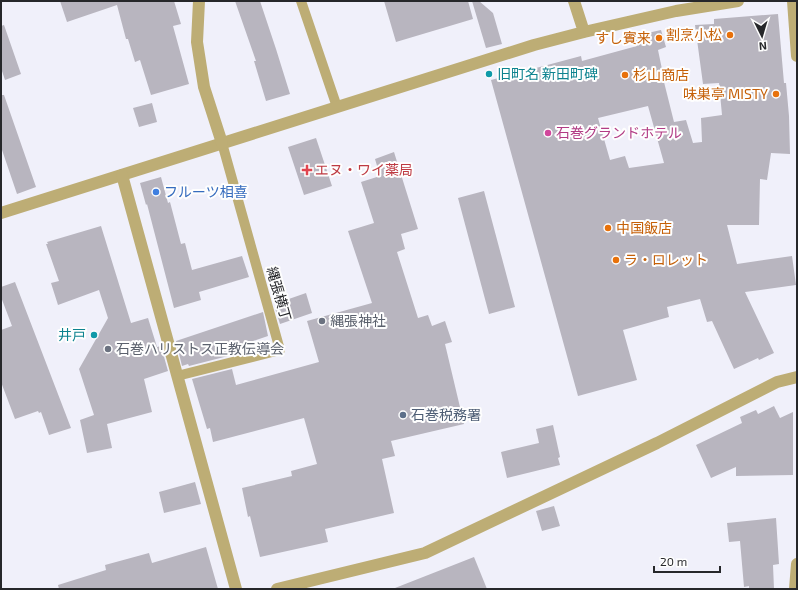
<svg xmlns="http://www.w3.org/2000/svg" width="798" height="590" viewBox="0 0 798 590" font-family="'Exo 2','Noto Sans JP',sans-serif">
<style>
.building{fill:#b8b5bf;fill-rule:evenodd}
.lines{fill:none;stroke-linecap:round;stroke-linejoin:round}
.service{stroke:#bdad75;stroke-width:10}
.minor{stroke:#bdad75;stroke-width:12}
.tertiary{stroke:#bdad75;stroke-width:12}
.food-dot{fill:#e8710a;stroke:#fefefe;stroke-width:1.5}
.culture-dot{fill:#0f9aa8;stroke:#fefefe;stroke-width:1.5}
.hotel-dot{fill:#d1479c;stroke:#fefefe;stroke-width:1.5}
.health-dot{fill:#e0444e;stroke:#fefefe;stroke-width:1.5}
.shop-dot{fill:#3f7fe0;stroke:#fefefe;stroke-width:1.5}
.worship-dot{fill:#6b7280;stroke:#fefefe;stroke-width:1.5}
.service-dot{fill:#5c6f8a;stroke:#fefefe;stroke-width:1.5}
.labels{text-anchor:middle;stroke-width:4;stroke-linejoin:round;paint-order:stroke}
.food-label{font-size:14px;fill:#c56008;stroke:#fefefe;text-anchor:end}
.culture-label{font-size:14px;fill:#0d838f;stroke:#fefefe;text-anchor:start}
.hotel-label{font-size:14px;fill:#b23c85;stroke:#fefefe;text-anchor:start}
.health-label{font-size:14px;fill:#be3a42;stroke:#fefefe;text-anchor:start}
.shop-label{font-size:14px;fill:#366cbe;stroke:#fefefe;text-anchor:start}
.street-label{font-size:14px;fill:#26272a;stroke:#fefefe}
.worship-label{font-size:14px;fill:#5b616d;stroke:#fefefe;text-anchor:start}
.service-label{font-size:14px;fill:#4e5e75;stroke:#fefefe;text-anchor:start}
</style>
<rect width="100%" height="100%" fill="#f0f0fa"/>
<path class="building" d="M 60,1 L 174,1 L 181,24 L 173,26 L 189,84 L 151,95 L 140,60 L 135,62 L 128,39 L 126,39 L 117,5 L 67,22 Z
M 235,1 L 260,1 L 276,49 L 290,94 L 266,101 L 254,61 L 256,61 Z
M 384,1 L 468,1 L 473,19 L 396,42 Z
M 472,1 L 479,1 L 493,13 L 502,44 L 486,48 Z
M 778,14 L 784,83 L 786,83 L 789,116 L 790,154 L 771,153 L 767,180 L 760,179 L 759,225 L 727,225 L 737,264 L 792,256 L 796,285 L 745,292 L 774,353 L 759,360 L 758,358 L 734,369 L 712,321 L 707,322 L 700,299 L 667,307 L 669,317 L 623,330 L 637,380 L 578,396 L 491,80 L 581,56 L 582,61 L 637,46 L 634,36 L 661,30 L 666,47 L 658,50 L 663,74 L 662,74 L 674,122 L 686,120 L 693,143 L 702,142 L 701,118 L 722,115 L 719,83 L 703,84 L 695,25 L 714,24 L 714,19 ZM 648,106 L 664,163 L 629,168 L 625,156 L 610,160 L 598,118 Z
M 4,25 L 21,74 L 5,80 L 1,68 L 1,26 Z
M 1,95 L 4,95 L 36,187 L 17,194 L 1,147 Z
M 152,103 L 157,122 L 139,127 L 133,108 Z
M 316,138 L 332,186 L 304,195 L 288,147 Z
M 394,152 L 418,229 L 401,234 L 405,249 L 397,252 L 418,318 L 428,315 L 432,326 L 445,321 L 452,342 L 445,344 L 464,424 L 391,441 L 395,456 L 382,459 L 394,513 L 325,529 L 328,542 L 260,557 L 250,516 L 248,517 L 242,488 L 292,476 L 291,471 L 317,464 L 304,418 L 213,442 L 210,428 L 207,429 L 192,379 L 232,369 L 236,385 L 319,362 L 307,321 L 372,303 L 348,231 L 374,223 L 361,182 L 380,176 L 375,159 Z
M 161,177 L 168,203 L 170,202 L 181,244 L 185,243 L 192,270 L 242,256 L 249,277 L 199,292 L 201,300 L 174,308 L 147,204 L 146,205 L 140,183 Z
M 484,191 L 515,307 L 489,314 L 458,198 Z
M 101,226 L 131,323 L 148,318 L 157,347 L 161,346 L 168,371 L 144,379 L 152,412 L 107,424 L 112,448 L 87,453 L 80,420 L 94,415 L 79,369 L 108,318 L 99,290 L 58,305 L 51,283 L 59,281 L 46,244 L 48,244 L 47,242 Z
M 15,282 L 71,428 L 49,435 L 41,412 L 39,413 L 38,411 L 15,419 L 1,382 L 1,330 L 12,326 L 1,297 L 1,287 Z
M 306,293 L 312,313 L 280,324 L 275,308 L 285,305 L 283,301 Z
M 263,312 L 268,336 L 232,348 L 233,349 L 226,351 L 228,356 L 189,366 L 188,364 L 182,366 L 176,341 Z
M 774,406 L 780,418 L 793,412 L 793,475 L 736,476 L 736,467 L 711,478 L 696,445 L 742,423 L 740,417 L 756,410 L 758,414 Z
M 553,425 L 560,457 L 558,458 L 560,465 L 507,478 L 501,452 L 539,443 L 536,429 Z
M 195,482 L 201,504 L 164,513 L 159,492 Z
M 554,506 L 560,526 L 542,531 L 536,511 Z
M 776,518 L 779,564 L 773,565 L 774,589 L 749,589 L 749,586 L 744,587 L 740,541 L 729,542 L 727,523 Z
M 206,547 L 218,589 L 59,589 L 58,585 L 106,570 L 105,565 L 149,553 L 152,563 Z
M 474,557 L 487,589 L 395,589 L 395,588 Z"/>
<g class="lines">
<path class="service" d="M 301,1 L 337,107
M 177,376 L 280,350 L 222,143"/>
<path class="minor" d="M 574,1 L 584,32
M 793,1 L 797,56
M 1,213 L 534,45 L 584,32 L 676,11 L 738,1
M 277,589 L 425,553 L 657,443 L 777,382 L 797,377"/>
<path class="tertiary" d="M 199,1 L 197,42 L 204,87 L 222,143
M 122,175 L 236,589
M 795,589 L 797,564"/>
</g>
<g class="food-dot">
<circle cx="730" cy="35" r="4"/>
<circle cx="659" cy="38" r="4"/>
<circle cx="625" cy="75" r="4"/>
<circle cx="776" cy="94" r="4"/>
<circle cx="608" cy="228" r="4"/>
<circle cx="616" cy="260" r="4"/>
</g>
<g class="culture-dot">
<circle cx="489" cy="74" r="4"/>
<circle cx="94" cy="335" r="4"/>
</g>
<circle class="hotel-dot" cx="548" cy="133" r="4"/>
<path class="health-dot" d="M305 164h4v4h4v4h-4v4h-4v-4h-4v-4h4z"/>
<circle class="shop-dot" cx="156" cy="192" r="4"/>
<g class="worship-dot">
<circle cx="322" cy="321" r="4"/>
<circle cx="108" cy="349" r="4"/>
</g>
<circle class="service-dot" cx="403" cy="415" r="4"/>
<g class="labels">
<g class="food-label">
<text x="722" y="40">割烹小松</text>
<text x="651" y="43">すし賓来</text>
<text x="633" y="80" text-anchor="start">杉山商店</text>
<text x="768" y="99">味巣亭 MISTY</text>
<text x="616" y="233" text-anchor="start">中国飯店</text>
<text x="624" y="265" text-anchor="start">ラ・ロレット</text>
</g>
<g class="culture-label">
<text x="497" y="79">旧町名 新田町碑</text>
<text x="86" y="340" text-anchor="end">井戸</text>
</g>
<g class="hotel-label">
<text x="556" y="138">石巻グランドホテル</text>
</g>
<g class="health-label">
<text x="315" y="175">エヌ・ワイ薬局</text>
</g>
<g class="shop-label">
<text x="164" y="197">フルーツ相喜</text>
</g>
<g class="street-label">
<text transform="translate(279 294) rotate(74)" y="5">縄張横丁</text>
</g>
<g class="worship-label">
<text x="330" y="326">縄張神社</text>
<text x="116" y="354">石巻ハリストス正教伝導会</text>
</g>
<g class="service-label">
<text x="411" y="420">石巻税務署</text>
</g>
</g>
<rect width="798" height="590" fill="none" stroke="#26272a" stroke-width="4"/>
<g transform="translate(762 36) rotate(175)" stroke="#fefefe" stroke-width="3" paint-order="stroke">
<path d="M0-3L7 15L0 10L-7 15Z" fill="#26272a"/>
<text y="-6" font-size="11" font-weight="bold" text-anchor="middle" fill="#26272a">N</text>
</g>
<path d="M654 566v6h66v-6" fill="none" stroke="#26272a" stroke-width="2"/>
<text x="660" y="566" font-size="12" fill="#26272a" stroke="#fefefe" stroke-width="3" paint-order="stroke">20 m</text>
</svg>
